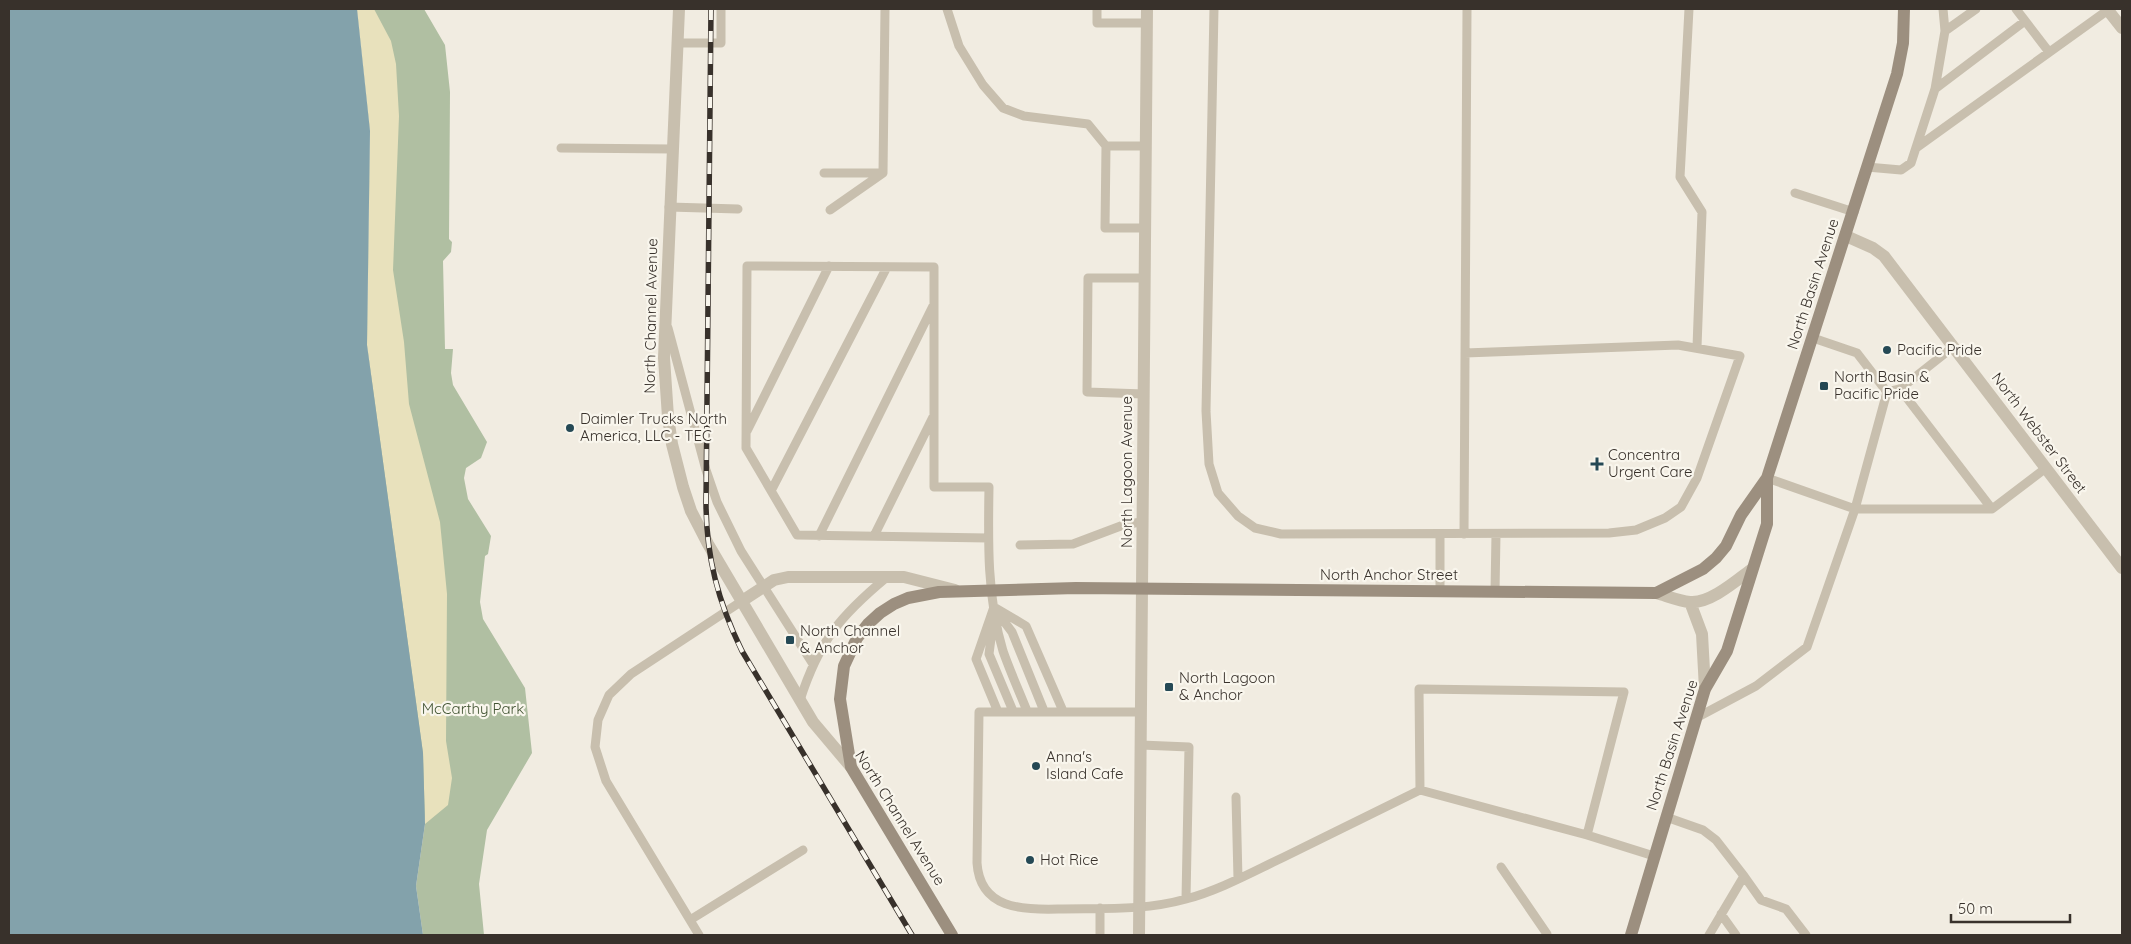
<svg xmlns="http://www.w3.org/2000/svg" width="2131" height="944" viewBox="0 0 2131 944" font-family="Quicksand,sans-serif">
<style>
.green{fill:#b0bfa2}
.sand{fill:#e8e1bc}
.water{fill:#83a2ab}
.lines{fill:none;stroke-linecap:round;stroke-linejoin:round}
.service{stroke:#c8bfae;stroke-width:9}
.minor{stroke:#c8bfae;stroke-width:12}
.tertiary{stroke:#c8bfae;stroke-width:12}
.secondary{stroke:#9c8f7f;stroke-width:12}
.rail-casing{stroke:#38312b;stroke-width:5.5}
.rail{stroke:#f9f6ed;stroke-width:4;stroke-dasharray:11;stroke-linecap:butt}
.poi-dot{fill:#254955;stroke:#f9f6ed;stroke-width:2}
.labels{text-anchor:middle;stroke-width:4.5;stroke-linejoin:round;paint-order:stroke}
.street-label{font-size:15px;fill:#38312b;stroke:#f9f6ed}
.poi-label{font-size:15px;fill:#38312b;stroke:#f9f6ed;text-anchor:start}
.park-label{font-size:15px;fill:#415332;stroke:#f9f6ed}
</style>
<rect width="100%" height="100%" fill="#f1ece1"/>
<path class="green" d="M 357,9 L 424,9 L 445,45 L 450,92 L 449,239 L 452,242 L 451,252 L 443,261 L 445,349 L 453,349 L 451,373 L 453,385 L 487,442 L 481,458 L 466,468 L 464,478 L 468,499 L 491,536 L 488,554 L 485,556 L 480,602 L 483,619 L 525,688 L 532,753 L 487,830 L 479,884 L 484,935 L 423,935 L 416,886 L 425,824 L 367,345 L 370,131 Z"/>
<path class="sand" d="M 357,9 L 374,9 L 391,41 L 396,64 L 399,116 L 393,270 L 404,342 L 409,404 L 440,522 L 447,594 L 446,741 L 452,778 L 448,805 L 425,824 L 423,753 L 367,345 L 370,131 Z"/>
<path class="water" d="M 9,9 L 357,9 L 370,131 L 367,345 L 423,753 L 425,824 L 416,886 L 423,935 L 9,935 Z"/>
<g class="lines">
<path class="service" d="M 947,9 L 959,46 L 983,85 L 1003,108 L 1024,116 L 1088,124 L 1106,146 L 1105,228 L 1145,228
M 1097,9 L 1097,23 L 1147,23
M 1214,9 L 1206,411 L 1209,464 L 1218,493 L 1238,516 L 1255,528 L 1281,534 L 1609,533 L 1636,530 L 1665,518 L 1681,507 L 1697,478 L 1740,356 L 1678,345 L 1465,353
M 1689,9 L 1680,177 L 1702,212 L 1697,347
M 1943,9 L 1945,31 L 1976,9
M 2016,9 L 2049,52
M 677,43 L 721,43 L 721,9
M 1935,89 L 2025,21
M 1106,146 L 1146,146
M 561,148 L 672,149
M 1916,148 L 2108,10
M 1867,167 L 1901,170 L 1911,163 L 1935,89 L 1945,31
M 824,173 L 883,173 L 885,9
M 1795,193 L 1854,212
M 669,207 L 738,209
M 830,210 L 883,173
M 668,328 L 706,470 L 717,502 L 741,551 L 813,664
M 1813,338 L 1857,353 L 1887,392 L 1900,389 L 1953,347
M 1900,389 L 1992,509
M 1144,394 L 1087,392 L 1088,278 L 1145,278
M 747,431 L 829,266
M 1767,478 L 1855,509 L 1992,509 L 2046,468
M 771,491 L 887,267
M 1464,534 L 1467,9
M 819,536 L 933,306
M 874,536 L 933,417
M 988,538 L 797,535 L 746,448 L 747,266 L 934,267 L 934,487 L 989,487 C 988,542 987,598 1003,651 C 1010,671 1019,691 1027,711
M 1020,545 L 1073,544 L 1126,524 L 1143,522
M 1440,592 L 1440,534
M 1495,592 L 1496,534
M 994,607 L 1026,626 L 1063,711
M 994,607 L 976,659 L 998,712
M 997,612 L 1012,632 L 1044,711
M 993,623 L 989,654 L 1013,711
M 800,700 C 819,641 840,616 887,577
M 1141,712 L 979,712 L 977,863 C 980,909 1022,910 1058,909 C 1101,908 1144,911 1186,899 C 1220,890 1252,872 1284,857 C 1329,835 1375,812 1420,790 L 1419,689 L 1624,692 L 1587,835 L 1654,856
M 1696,718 L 1756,686 L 1807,647 L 1855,509 L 1887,392
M 1141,745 L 1189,747 L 1186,899
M 1420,790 L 1587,835
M 1236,797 L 1238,879
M 1666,817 L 1703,830 L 1716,840 L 1744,876
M 1501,867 L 1547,934
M 1721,914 L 1736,935
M 690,920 L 803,850
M 699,935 L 606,781 L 595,747 L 598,720 L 609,695 L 631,674 L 742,601
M 1100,935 L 1100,908
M 1709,935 L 1744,876 L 1761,900 L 1786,909 L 1806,935"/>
<path class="minor" d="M 2107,9 L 2122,28
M 1846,236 L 1873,248 L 1884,256 L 2122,568"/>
<path class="tertiary" d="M 679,9 L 664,358 L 668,417 L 672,444 L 683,487 L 691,511 L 708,544 L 813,722 L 851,767
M 1656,593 C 1667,596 1679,601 1690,602 C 1710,604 1737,580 1752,569
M 742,601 L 774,580 L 788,577 L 904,577 L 955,590
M 1690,602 L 1702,634 L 1705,689
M 1139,935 L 1147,9"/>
<path class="secondary" d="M 952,935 L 851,767 L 840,699 L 844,666 L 857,638 L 868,624 L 880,613 L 894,604 L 908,598 L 939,592 L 1076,588 L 1656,593 L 1703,569 L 1716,558 L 1726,546 L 1741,515 L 1767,478
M 1631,935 L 1705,689 L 1727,651 L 1767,524 L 1767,478 L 1897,74 L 1903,43 L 1904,9"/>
<defs>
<path id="rail" d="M 711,9 L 706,502 C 706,556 718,602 742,651 L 912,935"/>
</defs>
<use href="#rail" class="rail-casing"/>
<use href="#rail" class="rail"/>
</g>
<g class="poi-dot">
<circle cx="1887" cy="350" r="5"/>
<rect x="1819" y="381" width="10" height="10" rx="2.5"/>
<circle cx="570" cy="428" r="5"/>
<path d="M1594.5 456.5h5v5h5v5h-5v5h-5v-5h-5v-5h5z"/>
<rect x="785" y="635" width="10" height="10" rx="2.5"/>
<rect x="1164" y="682" width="10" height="10" rx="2.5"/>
<circle cx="1036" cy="766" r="5"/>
<circle cx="1030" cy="860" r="5"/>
</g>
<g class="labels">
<g class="street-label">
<text transform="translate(1813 284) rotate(-72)" y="5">North Basin Avenue</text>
<text transform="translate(651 316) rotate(-89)" y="5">North Channel Avenue</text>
<text transform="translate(2039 433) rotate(53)" y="5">North Webster Street</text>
<text transform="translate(1127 472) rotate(-90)" y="5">North Lagoon Avenue</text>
<text x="1389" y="580">North Anchor Street</text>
<text transform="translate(1672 745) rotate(-72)" y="5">North Basin Avenue</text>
<text transform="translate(900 818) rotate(58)" y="5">North Channel Avenue</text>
</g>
<g class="poi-label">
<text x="1897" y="355">Pacific Pride</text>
<text x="1834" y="382">North Basin &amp;<tspan x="1834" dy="17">Pacific Pride</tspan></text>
<text x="580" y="424">Daimler Trucks North<tspan x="580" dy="17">America, LLC - TEC</tspan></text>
<text x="1608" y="460">Concentra<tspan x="1608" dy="17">Urgent Care</tspan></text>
<text x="800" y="636">North Channel<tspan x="800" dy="17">&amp; Anchor</tspan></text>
<text x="1179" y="683">North Lagoon<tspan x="1179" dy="17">&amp; Anchor</tspan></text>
<text x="1046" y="762">Anna's<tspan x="1046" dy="17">Island Cafe</tspan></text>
<text x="1040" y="865">Hot Rice</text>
</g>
<g class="park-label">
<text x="473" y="714">McCarthy Park</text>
</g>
</g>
<rect width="2131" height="944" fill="none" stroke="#38312b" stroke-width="20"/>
<path d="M1951 914v8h119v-8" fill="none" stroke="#38312b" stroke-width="2.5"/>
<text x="1958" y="914" font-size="15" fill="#38312b" stroke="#f9f6ed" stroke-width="4" paint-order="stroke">50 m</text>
</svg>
